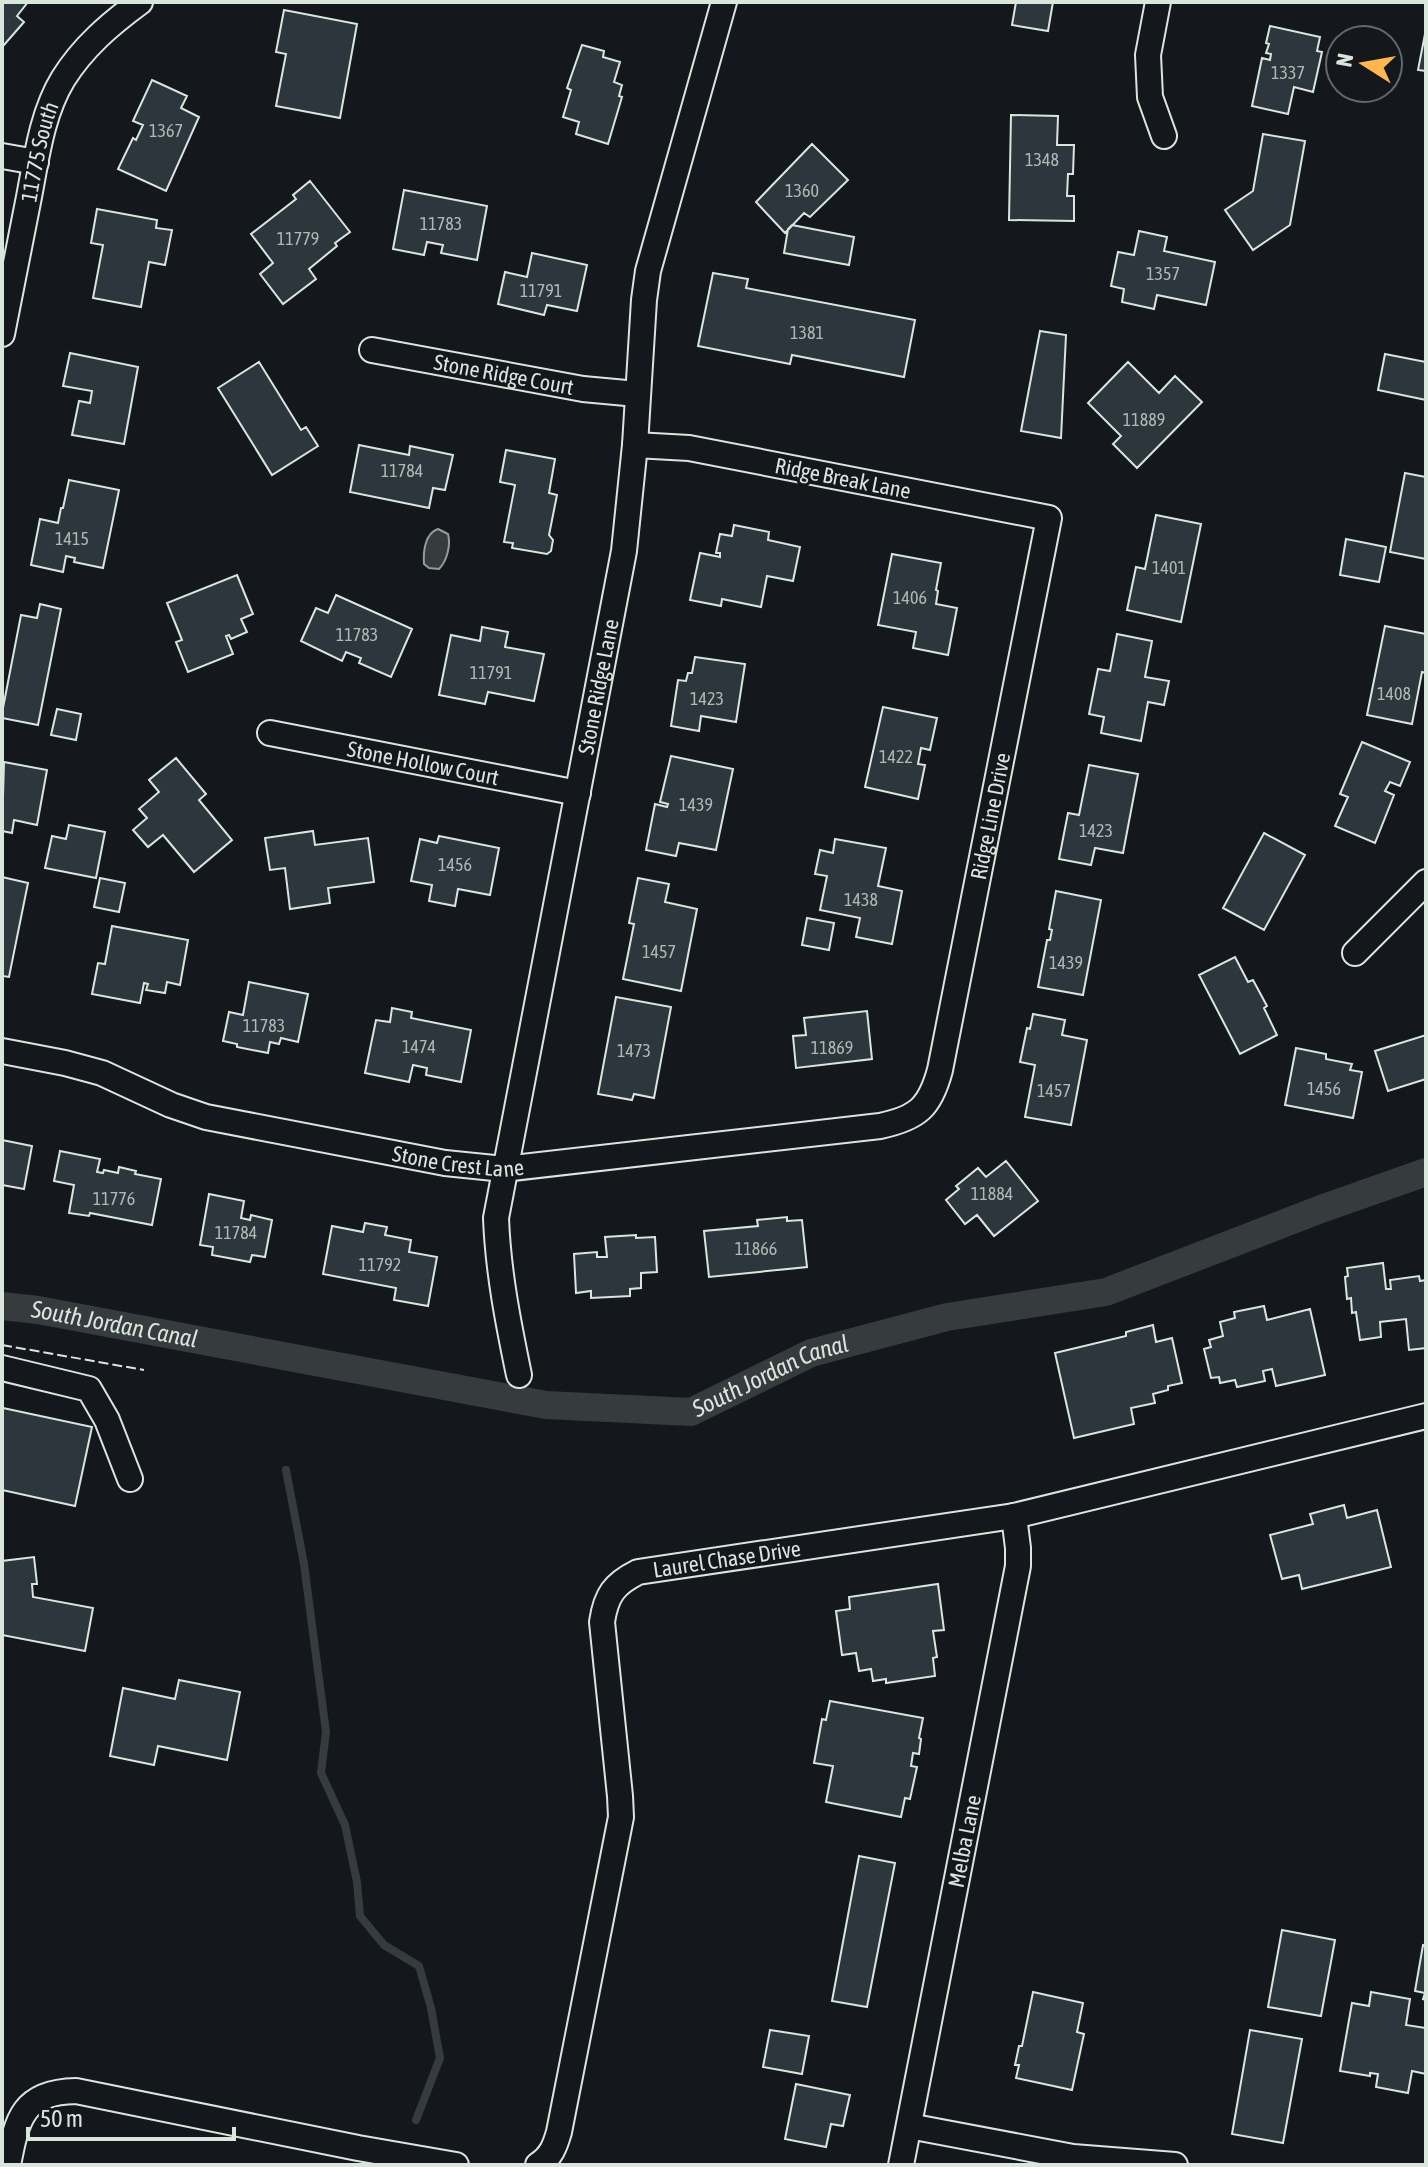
<svg xmlns="http://www.w3.org/2000/svg" width="1428" height="2167" viewBox="0 0 1428 2167" font-family="'Asap Condensed',sans-serif">
<style>
.water{fill:#363b3e;stroke:#939e99;stroke-width:2}
.lines{fill:none;stroke-linecap:round;stroke-linejoin:round}
.stream{stroke:#363b3e;stroke-width:8}
.canal{stroke:#363b3e;stroke-width:28}
.building{fill:#2c363c;stroke:#d8e6dc;stroke-width:2}
.minor-casing{stroke:#d8e6dc;stroke-width:28}
.minor{stroke:#14181c;stroke-width:24}
.fence{stroke:#d8e6dc;stroke-width:2;stroke-dasharray:10 4;stroke-linecap:butt}
.labels{text-anchor:middle;stroke-width:6;stroke-linejoin:round;paint-order:stroke}
.number-label{font-size:18px;fill:#adbab4}
.street-label{font-size:22px;fill:#d8e6dc;stroke:#14181c}
.water-label{font-size:24px;font-style:italic;fill:#d8e6dc;stroke:#14181c}
</style>
<rect width="100%" height="100%" fill="#14181c"/>
<path class="water" d="M 438,529 L 448,534 C 451,545 447,561 439,569 L 429,568 L 424,564 C 423,552 425,533 438,529 Z"/>
<g class="lines">
<path class="stream" d="M 286,1470 L 304,1564 L 326,1732 L 321,1773 L 345,1825 L 357,1882 L 360,1916 L 384,1945 L 419,1966 L 431,2008 L 440,2058 L 416,2120"/>
<path class="canal" id="s1" d="M 2,1306 L 38,1310 L 546,1405 L 691,1412 L 811,1353 L 947,1317 L 1106,1292 L 1321,1209 L 1426,1172"/>
</g>
<path class="building" d="M 2,2 L 28,2 L 17,16 L 24,22 L 4,45 L 2,44 Z
M 1016,2 L 1053,2 L 1048,31 L 1012,25 Z
M 284,10 L 357,24 L 340,118 L 276,106 L 286,54 L 276,52 Z
M 1270,26 L 1320,37 L 1317,51 L 1322,52 L 1313,92 L 1294,87 L 1288,114 L 1252,106 L 1262,58 L 1270,60 L 1271,54 L 1266,53 L 1269,44 L 1266,43 Z
M 1426,29 L 1426,71 L 1418,70 Z
M 582,45 L 604,51 L 603,57 L 620,62 L 614,82 L 622,85 L 619,96 L 622,97 L 608,144 L 576,134 L 579,122 L 563,117 L 571,90 L 567,88 Z
M 152,80 L 187,96 L 181,108 L 199,117 L 166,191 L 118,169 L 133,138 L 136,140 L 143,125 L 133,121 Z
M 1011,115 L 1058,116 L 1057,145 L 1074,145 L 1073,174 L 1068,174 L 1067,196 L 1074,196 L 1074,221 L 1009,220 Z
M 1263,134 L 1305,141 L 1290,225 L 1253,250 L 1225,210 L 1253,191 Z
M 812,144 L 848,180 L 810,217 L 804,213 L 785,233 L 756,202 Z
M 310,181 L 350,232 L 335,243 L 337,246 L 309,269 L 316,279 L 283,304 L 260,274 L 273,263 L 251,234 L 296,199 L 293,195 Z
M 404,190 L 487,206 L 477,260 L 441,253 L 443,245 L 427,242 L 424,255 L 393,249 Z
M 97,209 L 157,220 L 156,228 L 172,230 L 165,265 L 149,262 L 141,307 L 93,298 L 103,245 L 91,243 Z
M 792,225 L 854,237 L 849,265 L 784,253 L 788,229 Z
M 1139,231 L 1167,237 L 1164,251 L 1215,262 L 1206,305 L 1157,295 L 1154,309 L 1122,302 L 1124,289 L 1111,286 L 1118,252 L 1134,255 Z
M 532,253 L 587,265 L 577,311 L 547,305 L 544,315 L 498,304 L 505,272 L 527,277 Z
M 713,273 L 748,279 L 746,288 L 915,320 L 904,377 L 792,355 L 790,364 L 698,346 Z
M 1040,331 L 1066,335 L 1061,438 L 1021,431 Z
M 70,353 L 138,367 L 124,444 L 72,435 L 79,401 L 90,403 L 92,391 L 63,386 Z
M 1385,354 L 1426,362 L 1426,400 L 1378,390 Z
M 259,362 L 301,430 L 306,427 L 318,446 L 272,475 L 218,388 Z
M 1128,362 L 1159,393 L 1175,376 L 1202,402 L 1137,468 L 1113,444 L 1121,436 L 1088,403 Z
M 359,445 L 409,455 L 410,446 L 453,455 L 445,490 L 433,488 L 429,508 L 350,492 Z
M 506,450 L 555,459 L 549,493 L 557,495 L 549,535 L 553,540 L 551,551 L 547,554 L 512,548 L 513,543 L 504,542 L 515,485 L 500,482 Z
M 1405,473 L 1426,477 L 1426,559 L 1390,552 Z
M 69,480 L 119,490 L 103,568 L 74,562 L 75,558 L 66,556 L 63,572 L 31,565 L 40,519 L 58,523 L 61,508 L 63,508 Z
M 1156,515 L 1201,524 L 1181,622 L 1127,610 L 1136,567 L 1145,569 Z
M 734,525 L 769,532 L 768,540 L 800,547 L 793,581 L 767,576 L 761,607 L 722,599 L 721,606 L 690,600 L 700,553 L 720,557 L 720,553 L 716,553 L 720,534 L 732,536 Z
M 1346,539 L 1386,547 L 1379,582 L 1340,575 Z
M 892,554 L 941,563 L 936,590 L 938,591 L 936,604 L 957,608 L 948,655 L 913,648 L 916,632 L 878,625 Z
M 237,575 L 253,614 L 241,619 L 247,632 L 231,639 L 229,635 L 226,636 L 233,654 L 188,672 L 176,642 L 182,640 L 167,603 Z
M 336,595 L 412,629 L 391,677 L 359,663 L 361,658 L 346,652 L 342,661 L 301,641 L 316,608 L 328,613 Z
M 40,604 L 61,609 L 38,725 L 2,718 L 2,713 L 21,615 L 37,618 Z
M 1385,626 L 1426,634 L 1426,673 L 1422,672 L 1412,724 L 1367,715 Z
M 482,627 L 508,632 L 505,647 L 544,654 L 534,701 L 488,692 L 485,704 L 439,695 L 451,635 L 480,641 Z
M 1117,634 L 1152,641 L 1145,677 L 1169,681 L 1164,705 L 1148,702 L 1141,741 L 1101,733 L 1104,717 L 1089,714 L 1098,669 L 1110,671 Z
M 695,657 L 745,664 L 736,722 L 701,716 L 699,731 L 671,726 L 678,680 L 686,681 L 688,673 L 692,673 Z
M 883,707 L 937,718 L 930,750 L 921,748 L 918,764 L 925,765 L 918,799 L 865,787 Z
M 57,709 L 81,714 L 76,740 L 51,735 Z
M 1362,742 L 1410,762 L 1400,786 L 1390,782 L 1385,791 L 1394,795 L 1375,843 L 1335,826 L 1348,797 L 1340,794 Z
M 671,756 L 733,769 L 716,850 L 679,843 L 676,856 L 646,850 L 655,804 L 667,807 L 668,804 L 660,802 Z
M 176,758 L 206,794 L 199,800 L 232,840 L 194,872 L 163,835 L 148,847 L 133,830 L 147,818 L 139,809 L 159,792 L 149,780 Z
M 4,762 L 47,770 L 37,825 L 14,820 L 12,833 L 2,831 Z
M 1089,765 L 1138,774 L 1123,853 L 1095,848 L 1091,865 L 1059,859 L 1068,813 L 1079,815 Z
M 69,825 L 105,832 L 96,878 L 45,868 L 52,836 L 66,839 Z
M 313,831 L 315,845 L 368,838 L 374,882 L 328,888 L 330,903 L 290,909 L 285,868 L 270,870 L 265,838 Z
M 1264,833 L 1305,855 L 1264,930 L 1223,908 Z
M 439,836 L 499,848 L 490,895 L 458,889 L 455,906 L 429,901 L 432,885 L 411,881 L 420,839 L 437,843 Z
M 835,839 L 886,848 L 878,886 L 902,891 L 892,944 L 856,937 L 860,918 L 820,910 L 827,876 L 815,874 L 820,850 L 833,853 Z
M 2,877 L 28,883 L 9,977 L 2,976 Z
M 100,878 L 125,883 L 119,912 L 94,907 Z
M 638,878 L 669,884 L 665,902 L 697,909 L 681,991 L 623,979 L 634,924 L 629,923 Z
M 1056,891 L 1101,900 L 1083,995 L 1038,987 L 1047,940 L 1050,940 L 1052,930 L 1049,929 Z
M 807,918 L 834,923 L 829,950 L 802,945 Z
M 112,926 L 188,940 L 180,985 L 167,982 L 165,993 L 146,990 L 148,984 L 144,983 L 140,1003 L 92,994 L 98,963 L 105,964 Z
M 1235,957 L 1248,982 L 1253,980 L 1267,1006 L 1264,1008 L 1277,1035 L 1240,1054 L 1199,975 Z
M 249,982 L 308,994 L 298,1042 L 281,1038 L 279,1044 L 270,1042 L 268,1053 L 237,1047 L 237,1044 L 223,1041 L 229,1012 L 243,1015 Z
M 616,997 L 671,1007 L 654,1098 L 634,1094 L 632,1100 L 598,1094 Z
M 392,1008 L 412,1012 L 411,1018 L 471,1030 L 461,1082 L 426,1075 L 427,1068 L 413,1065 L 409,1082 L 365,1073 L 376,1020 L 390,1022 Z
M 867,1011 L 872,1059 L 796,1068 L 793,1036 L 806,1035 L 804,1018 Z
M 1033,1014 L 1065,1020 L 1062,1035 L 1087,1040 L 1071,1125 L 1025,1117 L 1035,1065 L 1020,1062 L 1027,1028 L 1030,1029 Z
M 1426,1035 L 1426,1079 L 1388,1091 L 1375,1051 Z
M 1296,1048 L 1326,1054 L 1326,1059 L 1352,1064 L 1350,1070 L 1362,1072 L 1353,1118 L 1285,1105 Z
M 2,1140 L 32,1146 L 24,1189 L 2,1185 Z
M 60,1151 L 100,1159 L 97,1172 L 103,1173 L 104,1170 L 118,1173 L 119,1167 L 136,1171 L 135,1174 L 161,1179 L 152,1225 L 90,1213 L 89,1216 L 69,1213 L 74,1185 L 54,1181 Z
M 1006,1161 L 1038,1201 L 994,1236 L 977,1215 L 965,1224 L 946,1200 L 959,1189 L 956,1186 L 978,1168 L 986,1177 Z
M 209,1194 L 244,1201 L 241,1218 L 250,1220 L 251,1215 L 272,1220 L 265,1257 L 252,1255 L 250,1262 L 212,1255 L 213,1247 L 200,1245 Z
M 787,1217 L 787,1221 L 802,1220 L 807,1267 L 709,1277 L 704,1231 L 758,1226 L 757,1220 Z
M 365,1223 L 387,1227 L 385,1235 L 411,1240 L 409,1252 L 437,1257 L 428,1306 L 394,1300 L 396,1288 L 323,1274 L 332,1226 L 363,1232 Z
M 636,1235 L 636,1238 L 655,1237 L 657,1272 L 641,1273 L 641,1288 L 630,1289 L 630,1296 L 591,1298 L 591,1291 L 576,1293 L 574,1254 L 597,1252 L 597,1257 L 607,1257 L 605,1237 Z
M 1383,1263 L 1386,1289 L 1391,1289 L 1390,1280 L 1419,1276 L 1420,1281 L 1426,1280 L 1426,1348 L 1409,1350 L 1406,1319 L 1380,1322 L 1381,1337 L 1360,1340 L 1356,1312 L 1352,1313 L 1351,1298 L 1347,1299 L 1345,1277 L 1348,1276 L 1347,1268 Z
M 1264,1306 L 1267,1320 L 1310,1309 L 1325,1375 L 1276,1386 L 1272,1369 L 1263,1371 L 1265,1381 L 1237,1387 L 1235,1380 L 1220,1383 L 1219,1377 L 1211,1378 L 1204,1349 L 1211,1347 L 1209,1340 L 1223,1336 L 1220,1322 L 1235,1318 L 1234,1312 Z
M 1153,1325 L 1156,1342 L 1172,1338 L 1182,1383 L 1168,1386 L 1168,1390 L 1153,1394 L 1155,1403 L 1131,1408 L 1134,1424 L 1074,1438 L 1055,1353 L 1126,1336 L 1126,1332 Z
M 3,1408 L 92,1427 L 75,1506 L 2,1490 Z
M 1344,1505 L 1347,1518 L 1377,1510 L 1391,1567 L 1302,1589 L 1299,1575 L 1282,1579 L 1270,1535 L 1313,1524 L 1310,1514 Z
M 34,1557 L 37,1584 L 32,1584 L 33,1597 L 93,1608 L 85,1651 L 2,1635 L 2,1561 Z
M 938,1584 L 944,1630 L 933,1631 L 937,1657 L 933,1658 L 935,1676 L 886,1683 L 886,1679 L 873,1681 L 871,1669 L 859,1671 L 856,1653 L 842,1655 L 836,1611 L 850,1609 L 849,1597 Z
M 179,1680 L 240,1692 L 227,1760 L 158,1746 L 154,1765 L 110,1756 L 123,1688 L 175,1699 Z
M 830,1701 L 923,1718 L 919,1738 L 921,1739 L 919,1754 L 913,1753 L 911,1766 L 917,1767 L 910,1799 L 905,1798 L 901,1817 L 826,1802 L 833,1766 L 814,1763 L 822,1719 L 826,1720 Z
M 859,1856 L 895,1863 L 867,2007 L 832,2001 Z
M 1282,1930 L 1335,1940 L 1321,2016 L 1268,2007 Z
M 1423,1945 L 1426,1946 L 1426,2000 L 1423,1999 L 1425,1993 L 1415,1991 Z
M 1033,1992 L 1083,2003 L 1077,2032 L 1084,2034 L 1072,2090 L 1016,2078 L 1019,2065 L 1015,2065 L 1019,2046 L 1022,2046 Z
M 1371,1992 L 1410,1999 L 1406,2025 L 1426,2028 L 1426,2074 L 1412,2071 L 1408,2093 L 1376,2087 L 1378,2074 L 1370,2073 L 1370,2076 L 1340,2071 L 1352,2003 L 1369,2006 Z
M 770,2030 L 809,2036 L 802,2074 L 763,2067 Z
M 1250,2030 L 1302,2039 L 1283,2143 L 1232,2134 Z
M 796,2084 L 850,2095 L 843,2126 L 831,2124 L 826,2147 L 785,2139 Z"/>
<g class="lines">
<defs>
<g id="minor">
<path d="M 1158,2 L 1148,55 L 1150,97 L 1164,136"/>
<path d="M 2,156 L 36,162"/>
<path id="s2" d="M 2,334 C 11,290 19,246 28,202 C 36,162 41,115 63,79 C 83,47 110,24 140,2"/>
<path id="s3" d="M 372,350 L 583,389 L 637,394"/>
<path id="s4" d="M 270,733 L 578,793"/>
<path d="M 1355,953 L 1426,882"/>
<path id="s5" d="M 2,1051 L 65,1063 L 102,1073 L 171,1105 L 206,1117 L 445,1163 L 504,1169 L 880,1126 C 918,1118 930,1107 940,1070 L 1049,518 L 689,448 L 635,445"/>
<path d="M 2,1368 L 89,1389 L 107,1420 L 130,1479"/>
<path id="s6" d="M 519,1375 C 508,1322 498,1271 496,1218 L 624,551 L 635,445 L 644,300 L 648,271 L 724,2"/>
<path d="M 909,2126 L 1073,2157 L 1175,2165"/>
<path d="M 8,2165 C 17,2118 23,2092 76,2091 L 358,2148 L 456,2165"/>
<path id="s7" d="M 538,2165 C 551,2157 555,2146 559,2132 L 621,1817 L 620,1796 L 602,1622 C 606,1595 614,1584 638,1572 L 1014,1516 L 1426,1416"/>
<path id="s8" d="M 901,2165 L 1018,1566 L 1018,1548 L 1014,1516"/>
</g>
</defs>
<use href="#minor" class="minor-casing"/>
<use href="#minor" class="minor"/>
<path class="fence" d="M 2,1345 L 144,1370"/>
</g>
<g class="labels">
<g class="number-label">
<text x="1288" y="79">1337</text>
<text x="166" y="137">1367</text>
<text x="1042" y="166">1348</text>
<text x="802" y="197">1360</text>
<text x="441" y="230">11783</text>
<text x="298" y="245">11779</text>
<text x="1163" y="280">1357</text>
<text x="541" y="297">11791</text>
<text x="807" y="339">1381</text>
<text x="1144" y="426">11889</text>
<text x="402" y="477">11784</text>
<text x="72" y="545">1415</text>
<text x="1169" y="574">1401</text>
<text x="910" y="604">1406</text>
<text x="357" y="641">11783</text>
<text x="491" y="679">11791</text>
<text x="1394" y="700">1408</text>
<text x="707" y="705">1423</text>
<text x="896" y="763">1422</text>
<text x="696" y="811">1439</text>
<text x="1096" y="837">1423</text>
<text x="455" y="871">1456</text>
<text x="861" y="906">1438</text>
<text x="659" y="958">1457</text>
<text x="1066" y="969">1439</text>
<text x="264" y="1032">11783</text>
<text x="419" y="1053">1474</text>
<text x="832" y="1054">11869</text>
<text x="634" y="1057">1473</text>
<text x="1324" y="1095">1456</text>
<text x="1054" y="1097">1457</text>
<text x="992" y="1200">11884</text>
<text x="114" y="1205">11776</text>
<text x="236" y="1239">11784</text>
<text x="756" y="1255">11866</text>
<text x="380" y="1271">11792</text>
</g>
<g class="street-label">
<text dy="8" stroke="none"><textPath href="#s2" startOffset="186">11775 South</textPath></text>
<text dy="8" stroke="none"><textPath href="#s3" startOffset="134">Stone Ridge Court</textPath></text>
<text transform="translate(843 478) rotate(11)" y="8">Ridge Break Lane</text>
<text dy="8" stroke="none"><textPath href="#s6" startOffset="700">Stone Ridge Lane</textPath></text>
<text dy="8" stroke="none"><textPath href="#s4" startOffset="156">Stone Hollow Court</textPath></text>
<text dy="8" stroke="none"><textPath href="#s5" startOffset="1244">Ridge Line Drive</textPath></text>
<text dy="8" stroke="none"><textPath href="#s5" startOffset="472">Stone Crest Lane</textPath></text>
<text dy="8" stroke="none"><textPath href="#s7" startOffset="712">Laurel Chase Drive</textPath></text>
<text dy="8" stroke="none"><textPath href="#s8" startOffset="330">Melba Lane</textPath></text>
</g>
<g class="water-label">
<text dy="8" stroke="none"><textPath href="#s1" startOffset="114">South Jordan Canal</textPath></text>
<text dy="8" stroke="none"><textPath href="#s1" startOffset="786">South Jordan Canal</textPath></text>
</g>
</g>
<rect width="1428" height="2167" fill="none" stroke="#d8e6dc" stroke-width="8"/>
<g transform="translate(1364 64) rotate(281)"><circle r="38" fill="#14181c" stroke="#626a69" stroke-width="2"/>
<path d="M0-6L14 30L0 20L-14 30Z" fill="#ffb74d"/>
<text y="-12" font-size="22" font-weight="bold" text-anchor="middle" fill="#d8e6dc">N</text>
</g>
<path d="M28 2127v12h206v-12" fill="none" stroke="#d8e6dc" stroke-width="4"/>
<text x="40" y="2127" font-size="24" fill="#d8e6dc" stroke="#14181c" stroke-width="6" paint-order="stroke">50 m</text>
</svg>
